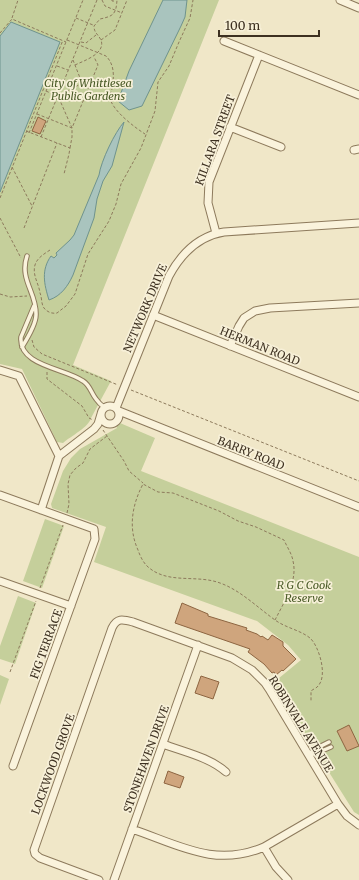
<svg xmlns="http://www.w3.org/2000/svg" width="359" height="880" viewBox="0 0 359 880" font-family="Merriweather,serif">
<style>
.green{fill:#c5cf9b}
.water{fill:#a9c4be;stroke:#6f938d}
.building{fill:#cfa57d;stroke:#8d6541}
.lines{fill:none;stroke-linecap:round;stroke-linejoin:round}
.service-casing{stroke:#8d7a5c;stroke-width:5.5}
.minor-casing{stroke:#8d7a5c;stroke-width:9}
.path{stroke:#8d7a5c;stroke-width:1;stroke-dasharray:3 2;stroke-linecap:butt}
.service{stroke:#faf3dc;stroke-width:3.5}
.minor{stroke:#faf3dc;stroke-width:7}
.labels{text-anchor:middle;stroke-width:3.5;stroke-linejoin:round;paint-order:stroke}
.park-label{font-size:11px;font-style:italic;fill:#495a26;stroke:#f7f0d8}
.street-label{font-size:11px;fill:#3d3020;stroke:#f7f0d8}
</style>
<rect width="100%" height="100%" fill="#f0e7c8"/>
<path class="green" d="M 0,0 L 219,0 L 73,365 L 111,381 L 91,418 C 89,427 71,436 63,443 L 57,442 L 22,369 L 0,364 Z
M 113,420 L 155,438 L 141,471 L 359,557 L 359,815 L 354,812 L 273,683 L 301,660 L 288,645 L 257,621 L 94,562 L 106,527 L 52,508 L 51,504 L 63,471 L 71,458 L 80,449 L 117,428 Z
M 45,519 L 64,526 L 42,588 L 23,581 Z
M 18,596 L 36,603 L 15,664 L 0,659 L 0,646 Z
M 0,675 L 9,679 L 0,705 Z"/>
<path class="water" d="M 163,0 L 187,0 L 185,17 L 181,26 L 142,106 L 129,110 L 118,101 L 129,71 Z
M 11,22 L 60,42 L 0,192 L 0,36 Z
M 124,122 L 112,166 L 103,181 L 97,199 L 94,218 L 73,275 C 68,286 61,296 49,300 C 44,284 41,270 51,256 L 54,258 L 57,255 L 56,253 L 70,240 L 74,235 L 99,175 C 101,161 115,132 124,122 Z"/>
<path class="building" d="M 38,117 L 46,121 L 40,134 L 32,131 Z
M 182,603 L 208,614 L 208,616 L 247,628 L 246,630 L 257,634 L 261,637 L 262,636 L 268,640 L 272,635 L 283,642 L 283,646 L 296,659 L 283,671 L 282,670 L 276,675 L 274,672 L 272,673 L 264,664 L 248,652 L 250,649 L 175,623 Z
M 201,676 L 219,682 L 213,699 L 195,693 Z
M 349,725 L 359,746 L 347,751 L 337,731 Z
M 168,771 L 184,777 L 180,788 L 164,783 Z"/>
<g class="lines">
<defs>
<path id="service" d="M 34,306 L 21,337 C 18,366 65,368 83,381 C 90,385 91,393 96,399 C 98,402 101,405 105,408
M 22,347 C 27,339 36,324 36,315 C 37,293 19,280 27,256
M 309,754 L 315,749 L 329,742
M 309,755 L 317,753 L 331,747"/>
<path id="minor" d="M 340,0 L 359,8
M 224,41 L 359,95
M 230,127 L 281,147
M 354,150 L 359,149
M 216,233 L 208,203 L 209,182 L 259,55
M 153,315 L 359,397
M 230,346 L 239,326 L 244,318 L 255,311 L 270,308 L 359,303
M 0,370 L 19,376 L 59,456
M101 415a9 9 0 1 1 18 0a9 9 0 1 1-18 0Z
M 116,408 L 169,276 C 181,254 198,236 224,232 L 359,223
M 119,411 L 359,507
M 0,495 L 94,529 L 95,539 L 13,766
M 41,510 L 59,456 L 94,429 L 98,424 L 101,414
M 0,581 L 71,606
M 163,744 C 184,752 209,757 226,772
M 132,829 C 179,845 215,868 264,847 L 338,804
M 264,847 L 276,867 L 288,880
M 99,880 L 40,858 L 35,854 L 34,850 L 112,628 C 117,618 122,619 133,622 L 232,658 L 252,670 L 265,683 L 269,689 L 338,804 L 347,816 L 359,825
M 114,880 L 198,645"/>
</defs>
<use href="#service" class="service-casing"/>
<use href="#minor" class="minor-casing"/>
<path class="path" d="M 102,0 L 105,6 L 122,13
M 112,0 L 112,1 L 116,1
M 12,18 L 18,0
M 76,18 L 93,25
M 0,33 L 12,19 L 66,42
M 67,40 L 106,56 C 115,65 114,77 112,89 C 111,92 110,95 110,98 C 112,110 134,127 145,134
M 101,40 L 115,30 L 127,0
M 81,42 L 86,43 L 96,35
M 73,60 L 82,83
M 75,65 C 83,61 106,54 101,40 C 98,34 94,33 94,26 L 100,19 C 114,16 116,14 117,0
M 57,66 L 68,70
M 46,91 L 57,96
M 37,114 L 72,128 L 98,65 L 94,57
M 26,131 L 70,148 L 69,154 L 64,174
M 29,133 L 83,0
M 41,137 L 97,0
M 70,148 L 72,137 L 72,128 L 58,96 L 92,78
M 12,167 L 32,206
M 0,198 L 63,40
M 0,218 L 21,258
M 24,228 L 57,143
M 50,250 C 44,254 37,258 35,265 C 32,275 39,284 40,293 C 42,297 41,304 44,308 C 47,312 52,314 57,313 L 66,306 L 75,294 L 88,254 L 109,221 L 116,204 L 121,184 L 141,148 L 155,111 L 158,82 L 169,66 L 179,42 L 190,18 L 193,0
M 0,294 L 10,297 L 27,296
M 32,340 L 34,347 L 42,354 L 118,385
M 47,372 L 47,379 L 82,406 L 89,418 L 93,420
M 131,390 L 359,481
M 103,430 L 124,461 L 129,471 L 143,483
M 67,513 L 69,504 L 68,484 L 70,475 L 76,468 L 83,463 L 90,449 L 107,436
M 40,588 L 63,525
M 275,620 C 284,602 298,581 293,561 C 292,554 287,547 284,540 L 256,527 L 238,521 L 219,511 L 173,493 L 158,492 L 143,484 C 132,505 128,528 138,550 C 140,556 143,562 147,566 C 167,585 196,574 220,583 C 240,590 257,607 275,620 C 286,628 300,630 310,638 C 319,646 328,676 318,686 C 317,688 313,689 311,691 L 311,701
M 10,672 L 36,601"/>
<use href="#service" class="service"/>
<use href="#minor" class="minor"/>
</g>
<g class="labels">
<g class="park-label">
<text x="88" y="87">City of Whittlesea<tspan x="88" dy="13">Public Gardens</tspan></text>
<text x="304" y="589">R G C Cook<tspan x="304" dy="13">Reserve</tspan></text>
</g>
<g class="street-label">
<text transform="translate(215 140) rotate(-70)" y="4">KILLARA STREET</text>
<text transform="translate(145 308) rotate(-67)" y="4">NETWORK DRIVE</text>
<text transform="translate(260 346) rotate(22)" y="4">HERMAN ROAD</text>
<text transform="translate(251 453) rotate(22)" y="4">BARRY ROAD</text>
<text transform="translate(46 644) rotate(-70)" y="4">FIG TERRACE</text>
<text transform="translate(301 724) rotate(58)" y="4">ROBINVALE AVENUE</text>
<text transform="translate(146 759) rotate(-70)" y="4">STONEHAVEN DRIVE</text>
<text transform="translate(53 764) rotate(-70)" y="4">LOCKWOOD GROVE</text>
</g>
</g>
<path d="M219 30v6h100v-6" fill="none" stroke="#3d3020" stroke-width="2"/>
<text x="225" y="30" font-size="12" fill="#3d3020" stroke="#f7f0d8" stroke-width="3" paint-order="stroke">100 m</text>
</svg>
